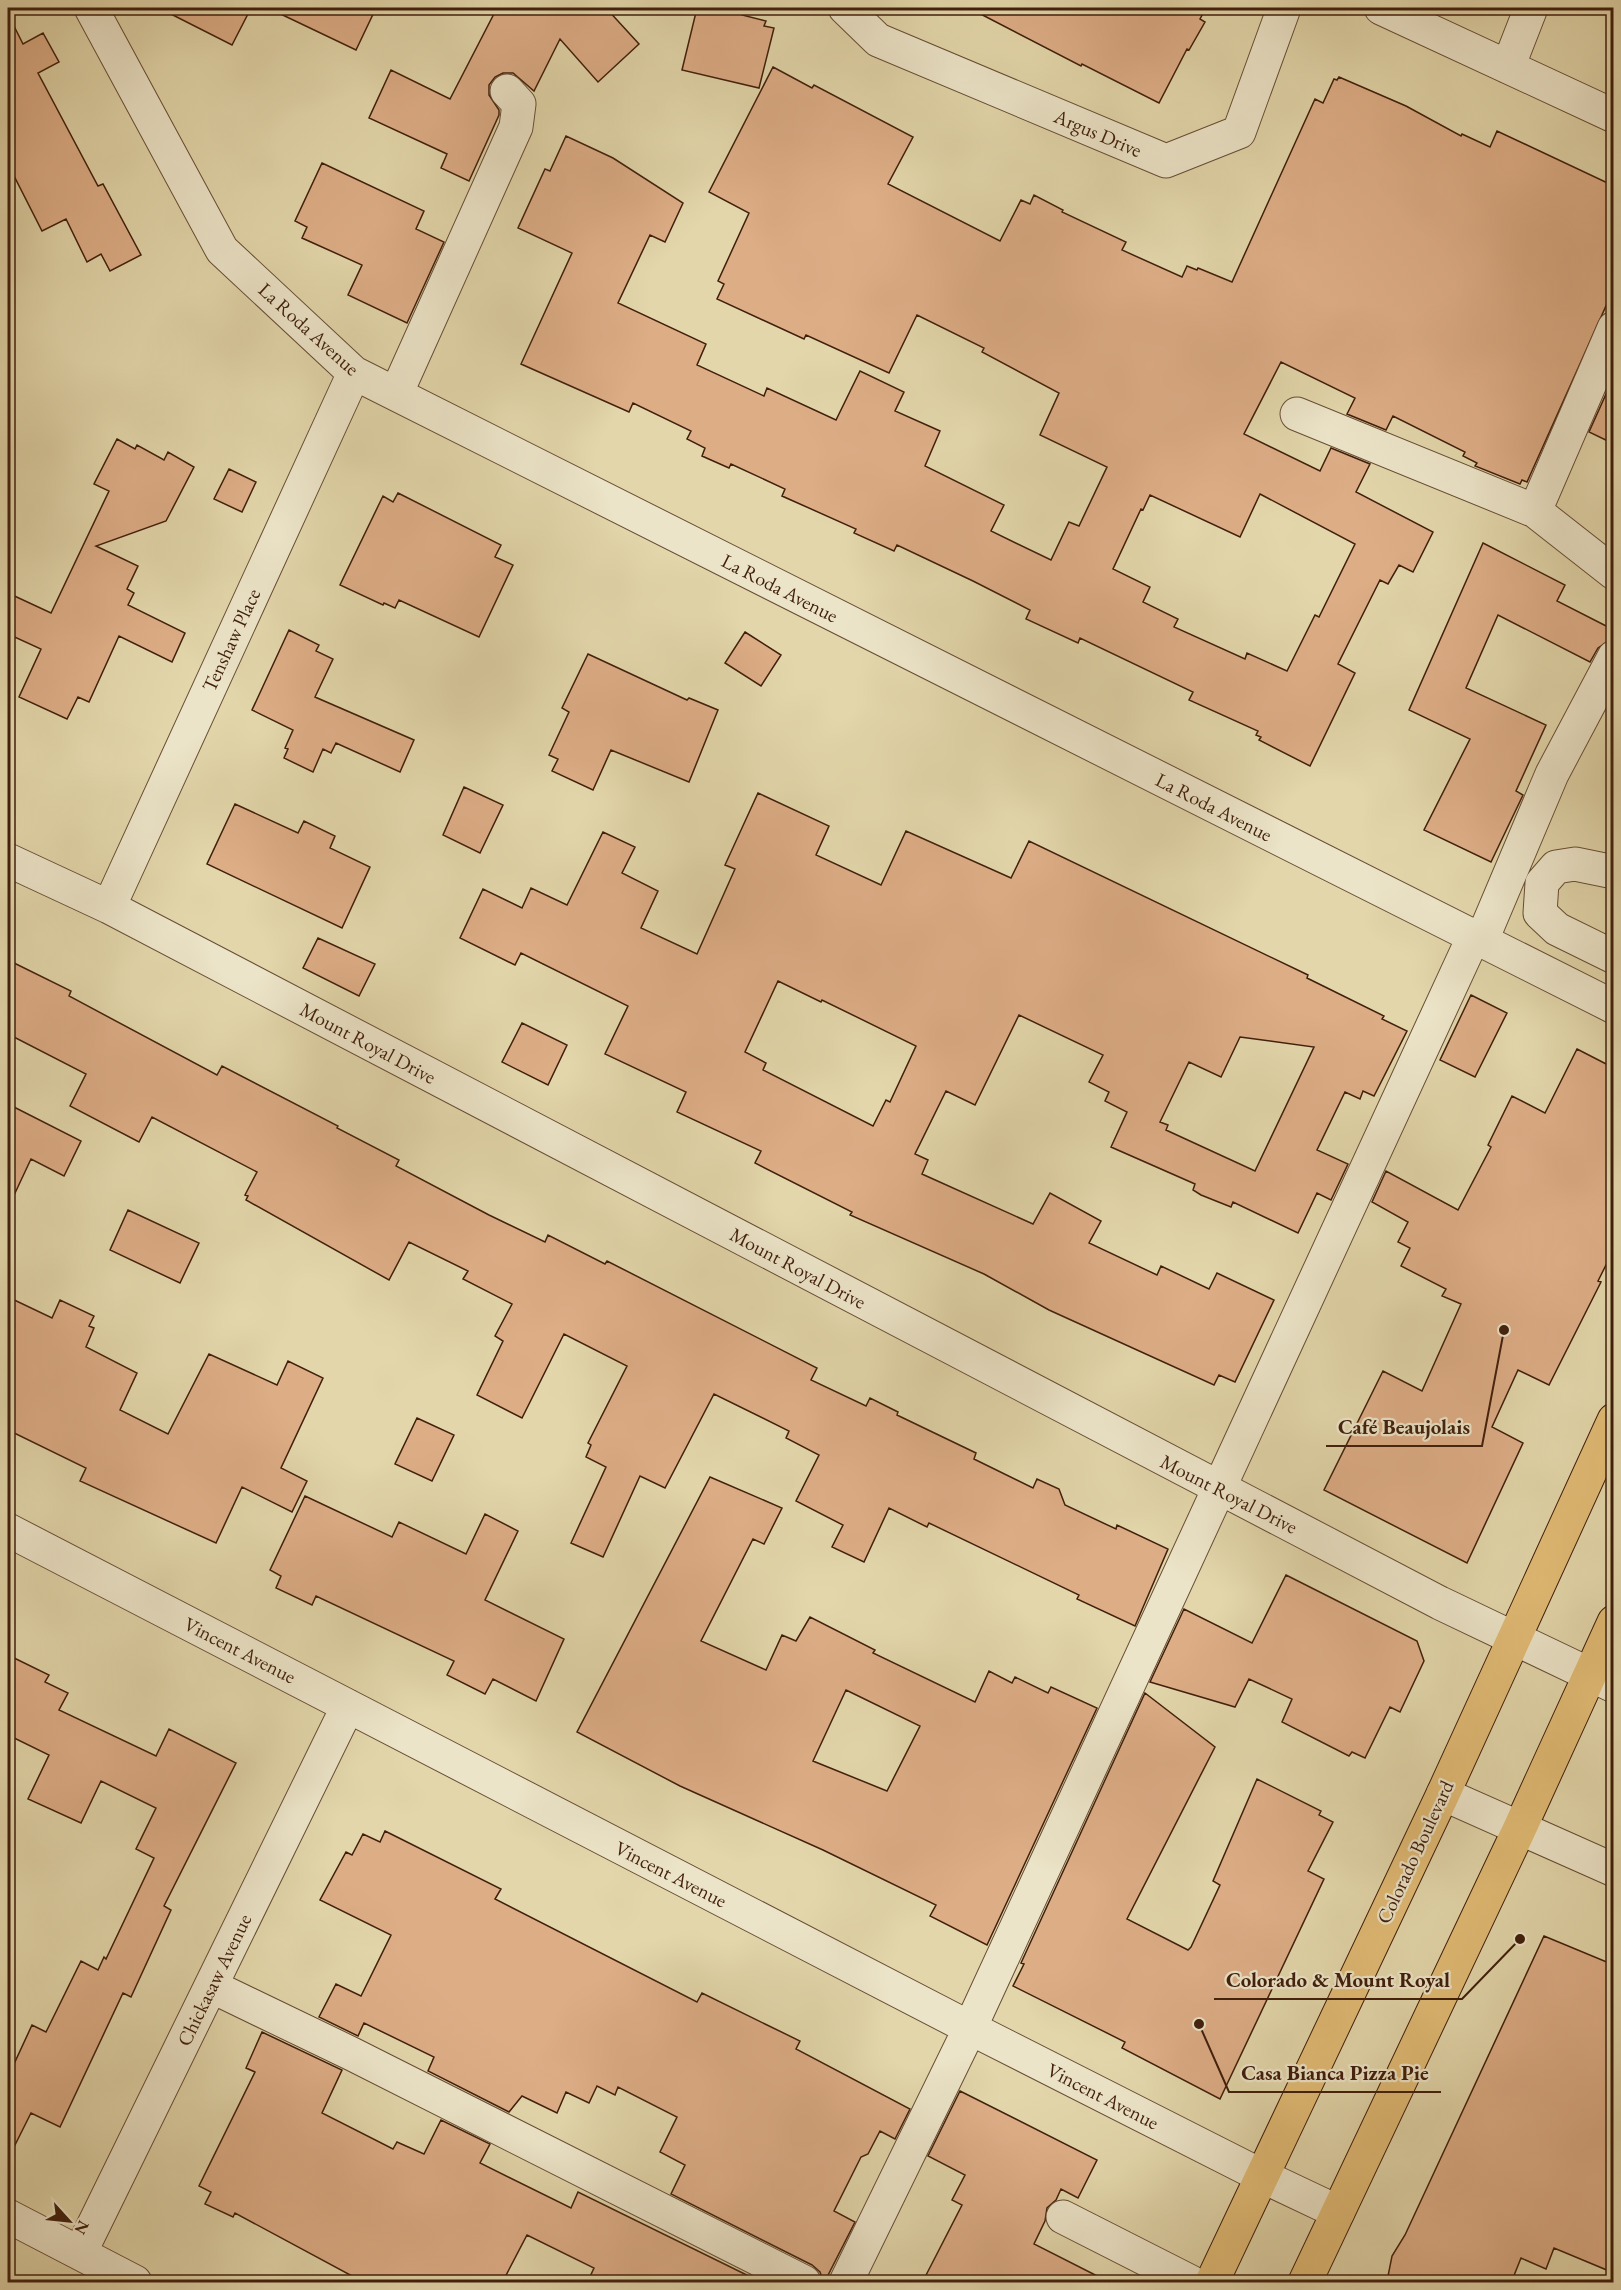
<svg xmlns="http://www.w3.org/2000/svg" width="1621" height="2290" viewBox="0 0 1621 2290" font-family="'EB Garamond',serif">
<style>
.building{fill:#ddad86;stroke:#401f0c;stroke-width:1.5;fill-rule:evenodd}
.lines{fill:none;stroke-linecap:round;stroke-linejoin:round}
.minor-casing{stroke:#684d34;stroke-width:35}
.major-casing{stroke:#401f0c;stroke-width:35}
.minor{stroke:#ece4c8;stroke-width:33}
.major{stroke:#e1bb75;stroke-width:33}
.labels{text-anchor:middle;stroke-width:4.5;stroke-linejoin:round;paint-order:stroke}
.street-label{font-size:20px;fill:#401f0c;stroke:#ece4c8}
.leader{fill:none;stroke:#401f0c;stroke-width:2}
.callout-dot{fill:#401f0c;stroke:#ece4c8;stroke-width:2}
.callout-label{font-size:21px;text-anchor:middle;font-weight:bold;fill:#401f0c;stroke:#ece4c8;stroke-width:4.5;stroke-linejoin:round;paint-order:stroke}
</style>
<rect width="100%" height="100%" fill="#e2d6aa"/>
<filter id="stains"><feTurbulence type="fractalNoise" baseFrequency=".00333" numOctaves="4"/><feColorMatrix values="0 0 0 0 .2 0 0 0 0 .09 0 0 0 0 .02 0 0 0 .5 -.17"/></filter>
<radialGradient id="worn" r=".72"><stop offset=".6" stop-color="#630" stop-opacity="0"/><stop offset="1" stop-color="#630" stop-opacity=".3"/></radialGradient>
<path class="building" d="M 159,8 L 251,8 L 232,45 Z
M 268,8 L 376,8 L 356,50 Z
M 497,8 L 606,8 L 639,44 L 598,82 L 560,39 L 534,91 L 513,73 L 503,73 L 495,77 L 489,85 L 489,95 L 499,110 L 499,115 L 469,181 L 441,168 L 447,154 L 369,118 L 391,70 L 450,99 Z
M 697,8 L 743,8 L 742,15 L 766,21 L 764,26 L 774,28 L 759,88 L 682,70 Z
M 969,8 L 1206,8 L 1200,19 L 1205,22 L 1189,50 L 1187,49 L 1159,103 L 1082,64 L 1081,66 Z
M 8,14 L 23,44 L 43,33 L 59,62 L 38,73 L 98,186 L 103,184 L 141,255 L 110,271 L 101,254 L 87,262 L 66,219 L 42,231 L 8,164 Z
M 773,67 L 812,88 L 814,85 L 913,137 L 888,184 L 1000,241 L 1021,200 L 1030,204 L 1034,195 L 1063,210 L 1062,212 L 1126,242 L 1122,250 L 1182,277 L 1187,266 L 1197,270 L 1198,268 L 1232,282 L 1315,99 L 1323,103 L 1334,79 L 1337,80 L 1339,77 L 1406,106 L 1461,136 L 1462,134 L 1490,147 L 1497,131 L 1614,186 L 1614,288 L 1527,482 L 1522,480 L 1520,484 L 1475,466 L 1477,463 L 1463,456 L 1465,452 L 1393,416 L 1386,430 L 1347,414 L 1355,398 L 1281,362 L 1244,434 L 1320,471 L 1331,448 L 1370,464 L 1356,492 L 1433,532 L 1413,572 L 1399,565 L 1388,584 L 1380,580 L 1338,664 L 1355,673 L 1310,766 L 1259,740 L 1261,737 L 1256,735 L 1258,731 L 1189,700 L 1193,692 L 1080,638 L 1078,643 L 1026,619 L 1030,610 L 973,581 L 897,545 L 894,551 L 854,533 L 856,529 L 782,496 L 785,489 L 731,464 L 729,468 L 702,456 L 705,448 L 687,439 L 691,431 L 633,403 L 629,412 L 521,364 L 572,253 L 518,228 L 545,169 L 550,171 L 566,136 L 613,158 L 683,203 L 665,242 L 650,235 L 618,303 L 706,344 L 697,365 L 764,396 L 767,388 L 836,420 L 860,371 L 904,392 L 895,411 L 940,431 L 925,466 L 1004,505 L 991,531 L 1051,560 L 1069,522 L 1079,526 L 1107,467 L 1040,435 L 1059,393 L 982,352 L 984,348 L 917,315 L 889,373 L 806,335 L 804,339 L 717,299 L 724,284 L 718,281 L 749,213 L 709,192 ZM 1260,494 L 1355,544 L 1319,617 L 1315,615 L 1287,671 L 1247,653 L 1245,659 L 1174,627 L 1178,619 L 1143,602 L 1150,587 L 1113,569 L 1141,509 L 1143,510 L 1150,495 L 1240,537 Z
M 322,163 L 424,211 L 416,229 L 444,242 L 407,323 L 348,295 L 362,265 L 302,238 L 307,227 L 295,221 Z
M 1611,383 L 1614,384 L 1614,444 L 1589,432 Z
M 117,439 L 135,449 L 137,445 L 164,460 L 168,452 L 194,467 L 166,521 L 96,546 L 138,566 L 127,589 L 134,593 L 128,605 L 185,633 L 172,662 L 119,636 L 89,702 L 78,697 L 67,719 L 19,697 L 41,649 L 8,634 L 8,593 L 51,613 L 109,491 L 94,484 Z
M 229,469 L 256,482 L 242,512 L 214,499 Z
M 398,493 L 501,545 L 495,557 L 513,565 L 479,637 L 399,600 L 395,608 L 384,603 L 383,605 L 340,585 L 383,496 L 393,502 Z
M 1483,543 L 1565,585 L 1557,601 L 1614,630 L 1612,639 L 1598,648 L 1590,662 L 1498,615 L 1466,688 L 1546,725 L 1516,791 L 1523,795 L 1491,862 L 1424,830 L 1470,739 L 1409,710 Z
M 289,630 L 319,645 L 316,651 L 333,659 L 315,697 L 414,740 L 400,772 L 336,743 L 331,753 L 323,749 L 313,772 L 284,758 L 288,749 L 285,748 L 293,730 L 252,710 Z
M 745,632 L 781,655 L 761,686 L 725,663 Z
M 588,654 L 687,700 L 689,698 L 718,710 L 689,782 L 611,750 L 593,790 L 552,771 L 558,759 L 549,755 L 569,712 L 562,708 Z
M 464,787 L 503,805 L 480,853 L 443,835 Z
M 758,793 L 829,826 L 816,855 L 881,885 L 906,831 L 1011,878 L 1029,841 L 1308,975 L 1307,978 L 1384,1016 L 1382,1019 L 1407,1031 L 1374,1096 L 1363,1091 L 1360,1099 L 1345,1092 L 1317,1150 L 1348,1164 L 1331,1200 L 1317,1193 L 1298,1233 L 1233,1202 L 1231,1207 L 1201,1195 L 1193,1190 L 1195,1184 L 1111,1147 L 1127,1112 L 1105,1101 L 1109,1092 L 1089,1082 L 1103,1055 L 1019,1015 L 975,1105 L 946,1091 L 915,1154 L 928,1160 L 922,1174 L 1033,1224 L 1050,1193 L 1101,1221 L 1089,1243 L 1157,1275 L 1161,1266 L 1209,1289 L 1217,1273 L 1274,1300 L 1235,1382 L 1219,1375 L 1214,1385 L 1049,1310 L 984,1274 L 850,1215 L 852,1212 L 755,1163 L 761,1151 L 677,1112 L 686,1092 L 605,1054 L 628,1006 L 521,953 L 515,965 L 460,938 L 483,889 L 522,908 L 531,888 L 567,905 L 603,832 L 635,847 L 622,873 L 658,891 L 641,928 L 697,954 L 735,869 L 725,865 ZM 778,981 L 821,1002 L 822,1000 L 916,1046 L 890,1102 L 886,1100 L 873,1126 L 763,1070 L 766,1063 L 745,1052 ZM 1240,1037 L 1314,1047 L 1255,1171 L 1166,1130 L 1168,1125 L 1160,1122 L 1189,1062 L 1221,1077 Z
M 235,804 L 298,833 L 304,821 L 335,836 L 330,848 L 370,867 L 342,928 L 207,864 Z
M 318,938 L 375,964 L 359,996 L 303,968 Z
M 8,960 L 71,991 L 69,996 L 217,1075 L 222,1066 L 338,1126 L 337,1128 L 399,1160 L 396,1166 L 489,1215 L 545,1242 L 548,1235 L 605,1264 L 607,1261 L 817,1368 L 811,1380 L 866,1406 L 870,1398 L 898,1412 L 897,1415 L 976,1453 L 974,1459 L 1033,1488 L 1037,1479 L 1059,1489 L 1065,1505 L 1116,1529 L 1117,1525 L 1168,1549 L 1135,1626 L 1077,1599 L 1079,1595 L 929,1523 L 927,1527 L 889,1508 L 864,1562 L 832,1547 L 843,1525 L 796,1501 L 819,1455 L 786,1438 L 789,1431 L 714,1394 L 665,1488 L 640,1476 L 603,1557 L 571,1543 L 606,1467 L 586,1457 L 591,1445 L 588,1443 L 627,1366 L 564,1334 L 522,1418 L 477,1395 L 503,1341 L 495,1336 L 512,1304 L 463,1279 L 468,1271 L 409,1242 L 389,1280 L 246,1200 L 248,1196 L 245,1195 L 257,1172 L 152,1117 L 139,1142 L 70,1106 L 86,1074 L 8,1034 Z
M 1471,995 L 1507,1013 L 1475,1077 L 1440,1060 Z
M 522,1023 L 567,1045 L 548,1085 L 502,1062 Z
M 1577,1049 L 1614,1068 L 1614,1249 L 1598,1281 L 1601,1282 L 1549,1385 L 1518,1370 L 1492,1427 L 1523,1443 L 1467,1563 L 1324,1490 L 1383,1371 L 1422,1391 L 1461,1304 L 1442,1296 L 1446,1289 L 1401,1266 L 1410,1248 L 1398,1242 L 1408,1222 L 1372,1202 L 1386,1171 L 1458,1210 L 1491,1147 L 1488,1145 L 1512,1096 L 1545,1113 Z
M 8,1104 L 81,1141 L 64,1176 L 31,1159 L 8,1208 Z
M 128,1210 L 199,1243 L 180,1283 L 110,1250 Z
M 8,1297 L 52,1318 L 60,1300 L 94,1316 L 89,1326 L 94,1328 L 86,1347 L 137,1373 L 120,1410 L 168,1434 L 209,1354 L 277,1385 L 288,1361 L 323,1378 L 281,1468 L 307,1481 L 292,1512 L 242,1487 L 216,1543 L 80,1481 L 86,1468 L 8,1430 Z
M 417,1418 L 454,1435 L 432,1481 L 395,1464 Z
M 710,1477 L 782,1508 L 764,1544 L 753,1539 L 701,1641 L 766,1670 L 782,1635 L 796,1641 L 810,1617 L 875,1650 L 873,1653 L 975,1702 L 989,1671 L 1012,1683 L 1015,1677 L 1048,1693 L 1051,1687 L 1097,1708 L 987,1945 L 930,1916 L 936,1905 L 823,1850 L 680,1786 L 577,1732 ZM 846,1690 L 920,1726 L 887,1791 L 813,1761 Z
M 305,1496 L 392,1537 L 399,1522 L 466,1554 L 485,1514 L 518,1531 L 485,1600 L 564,1639 L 536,1701 L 493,1679 L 485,1694 L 447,1675 L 454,1661 L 316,1596 L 312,1605 L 276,1588 L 281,1576 L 270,1570 Z
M 1286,1575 L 1417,1641 L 1424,1661 L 1400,1712 L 1390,1707 L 1365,1758 L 1352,1752 L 1349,1756 L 1282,1722 L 1292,1699 L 1249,1679 L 1235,1707 L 1150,1682 L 1184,1609 L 1252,1643 Z
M 8,1655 L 49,1675 L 45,1682 L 68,1693 L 59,1710 L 156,1756 L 169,1729 L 236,1763 L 164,1906 L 171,1910 L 131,1997 L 123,1993 L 60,2127 L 31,2113 L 8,2159 L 8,2077 L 32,2025 L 46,2032 L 81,1961 L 98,1970 L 104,1957 L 106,1959 L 154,1858 L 136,1849 L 156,1808 L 101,1781 L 81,1823 L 28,1799 L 49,1755 L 8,1735 Z
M 1145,1693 L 1215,1747 L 1127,1919 L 1188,1950 L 1191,1947 L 1220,1885 L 1213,1881 L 1257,1779 L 1321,1811 L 1319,1815 L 1333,1822 L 1308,1871 L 1324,1879 L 1220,2099 L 1122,2048 L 1125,2042 L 1013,1986 L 1024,1964 L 1021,1963 Z
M 385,1831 L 501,1889 L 495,1899 L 697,2002 L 702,1993 L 765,2024 L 800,2041 L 796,2049 L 910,2109 L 895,2139 L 880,2131 L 868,2154 L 861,2157 L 834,2211 L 855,2222 L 824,2283 L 820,2272 L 812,2265 L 671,2194 L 685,2165 L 660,2152 L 677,2117 L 618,2087 L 615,2095 L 597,2086 L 589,2103 L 566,2092 L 557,2113 L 522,2096 L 509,2112 L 428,2071 L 434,2057 L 364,2023 L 358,2036 L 319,2017 L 336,1984 L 361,1996 L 391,1935 L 320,1900 L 346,1852 L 352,1855 L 363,1834 L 380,1842 Z
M 1544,1936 L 1614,1965 L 1614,2273 L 1554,2248 L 1546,2269 L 1521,2258 L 1511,2283 L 1403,2283 L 1388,2276 L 1392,2256 L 1405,2235 Z
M 262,2032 L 342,2070 L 322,2113 L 393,2149 L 397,2142 L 424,2154 L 441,2120 L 490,2144 L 480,2163 L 571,2208 L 578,2192 L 763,2283 L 587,2283 L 594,2268 L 527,2235 L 502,2283 L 365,2283 L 235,2213 L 233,2217 L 205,2204 L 211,2192 L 199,2186 L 255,2072 L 246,2068 Z
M 960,2091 L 1097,2160 L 1078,2198 L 1061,2189 L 1056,2200 L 1047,2208 L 1045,2221 L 1034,2244 L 1111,2283 L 922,2283 L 962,2205 L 952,2200 L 965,2175 L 928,2156 Z"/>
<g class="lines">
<defs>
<path id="minor" d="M 91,8 L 222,250 L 354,373 L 1614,1007
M 845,8 L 878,40 L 1166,161 L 1239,132 L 1284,8
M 1381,8 L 1614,116
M 1508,67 L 1531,8
M 396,394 L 516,127 L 519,104 L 507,91
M 1297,414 L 1535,511 L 1614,573
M 1535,511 L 1614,328
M 8,860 L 109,907 L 1440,1603 L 1614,1686
M 1614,872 L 1575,864 L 1556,867 L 1542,883 L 1540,913 L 1557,929 L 1614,957
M 109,907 L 354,373
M 1481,942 L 1552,774 L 1614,657
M 8,1530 L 970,2028 L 1262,2176 L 1338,2212
M 1443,1794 L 1614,1870
M 211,1986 L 352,2054 L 804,2282
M 8,2216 L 135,2282
M 1063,2217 L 1191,2282
M 80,2253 L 348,1706
M 846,2282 L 970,2028 L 1473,938"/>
<path id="major" d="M 1212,2282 L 1443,1794 L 1614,1420
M 1305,2282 L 1519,1830 L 1614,1622"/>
</defs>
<use href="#minor" class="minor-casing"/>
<use href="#major" class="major-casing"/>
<use href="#minor" class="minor"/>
<use href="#major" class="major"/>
</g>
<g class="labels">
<g class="street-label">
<text transform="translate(1098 133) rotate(23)" y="7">Argus Drive</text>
<text transform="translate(309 329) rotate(42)" y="7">La Roda Avenue</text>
<text transform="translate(780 588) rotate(27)" y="7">La Roda Avenue</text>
<text transform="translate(231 640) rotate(-65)" y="7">Tenshaw Place</text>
<text transform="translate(1214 807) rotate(27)" y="7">La Roda Avenue</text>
<text transform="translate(368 1043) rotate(28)" y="7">Mount Royal Drive</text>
<text transform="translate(798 1268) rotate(28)" y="7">Mount Royal Drive</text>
<text transform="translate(1229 1494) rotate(27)" y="7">Mount Royal Drive</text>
<text transform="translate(240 1650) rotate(27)" y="7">Vincent Avenue</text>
<text transform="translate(1415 1852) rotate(-65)" y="7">Colorado Boulevard</text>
<text transform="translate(671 1874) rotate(27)" y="7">Vincent Avenue</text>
<text transform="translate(214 1980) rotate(-64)" y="7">Chickasaw Avenue</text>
<text transform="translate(1103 2096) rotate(27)" y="7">Vincent Avenue</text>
</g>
</g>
<path class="leader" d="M1504 1330L1482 1446H1326M1520 1939L1462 1999H1214M1199 2024L1229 2092H1441"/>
<g class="callout-dot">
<circle cx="1504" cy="1330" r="6"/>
<circle cx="1520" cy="1939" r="6"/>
<circle cx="1199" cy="2024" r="6"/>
</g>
<g class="callout-label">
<text x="1404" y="1434">Café Beaujolais</text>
<text x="1338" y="1987">Colorado &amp; Mount Royal</text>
<text x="1335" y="2080">Casa Bianca Pizza Pie</text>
</g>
<rect width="1621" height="2290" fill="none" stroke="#e2d6aa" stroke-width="30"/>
<rect x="9" y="9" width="1603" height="2272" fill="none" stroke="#401f0c" stroke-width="3"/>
<rect x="15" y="15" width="1591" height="2260" fill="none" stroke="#401f0c" stroke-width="1.5"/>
<g transform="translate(69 2221) rotate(117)" stroke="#ece4c8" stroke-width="4.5" paint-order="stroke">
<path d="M0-4.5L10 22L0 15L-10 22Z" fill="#401f0c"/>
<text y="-9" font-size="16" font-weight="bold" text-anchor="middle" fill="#401f0c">N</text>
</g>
<rect width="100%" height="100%" filter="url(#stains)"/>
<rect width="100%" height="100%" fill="url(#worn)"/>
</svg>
